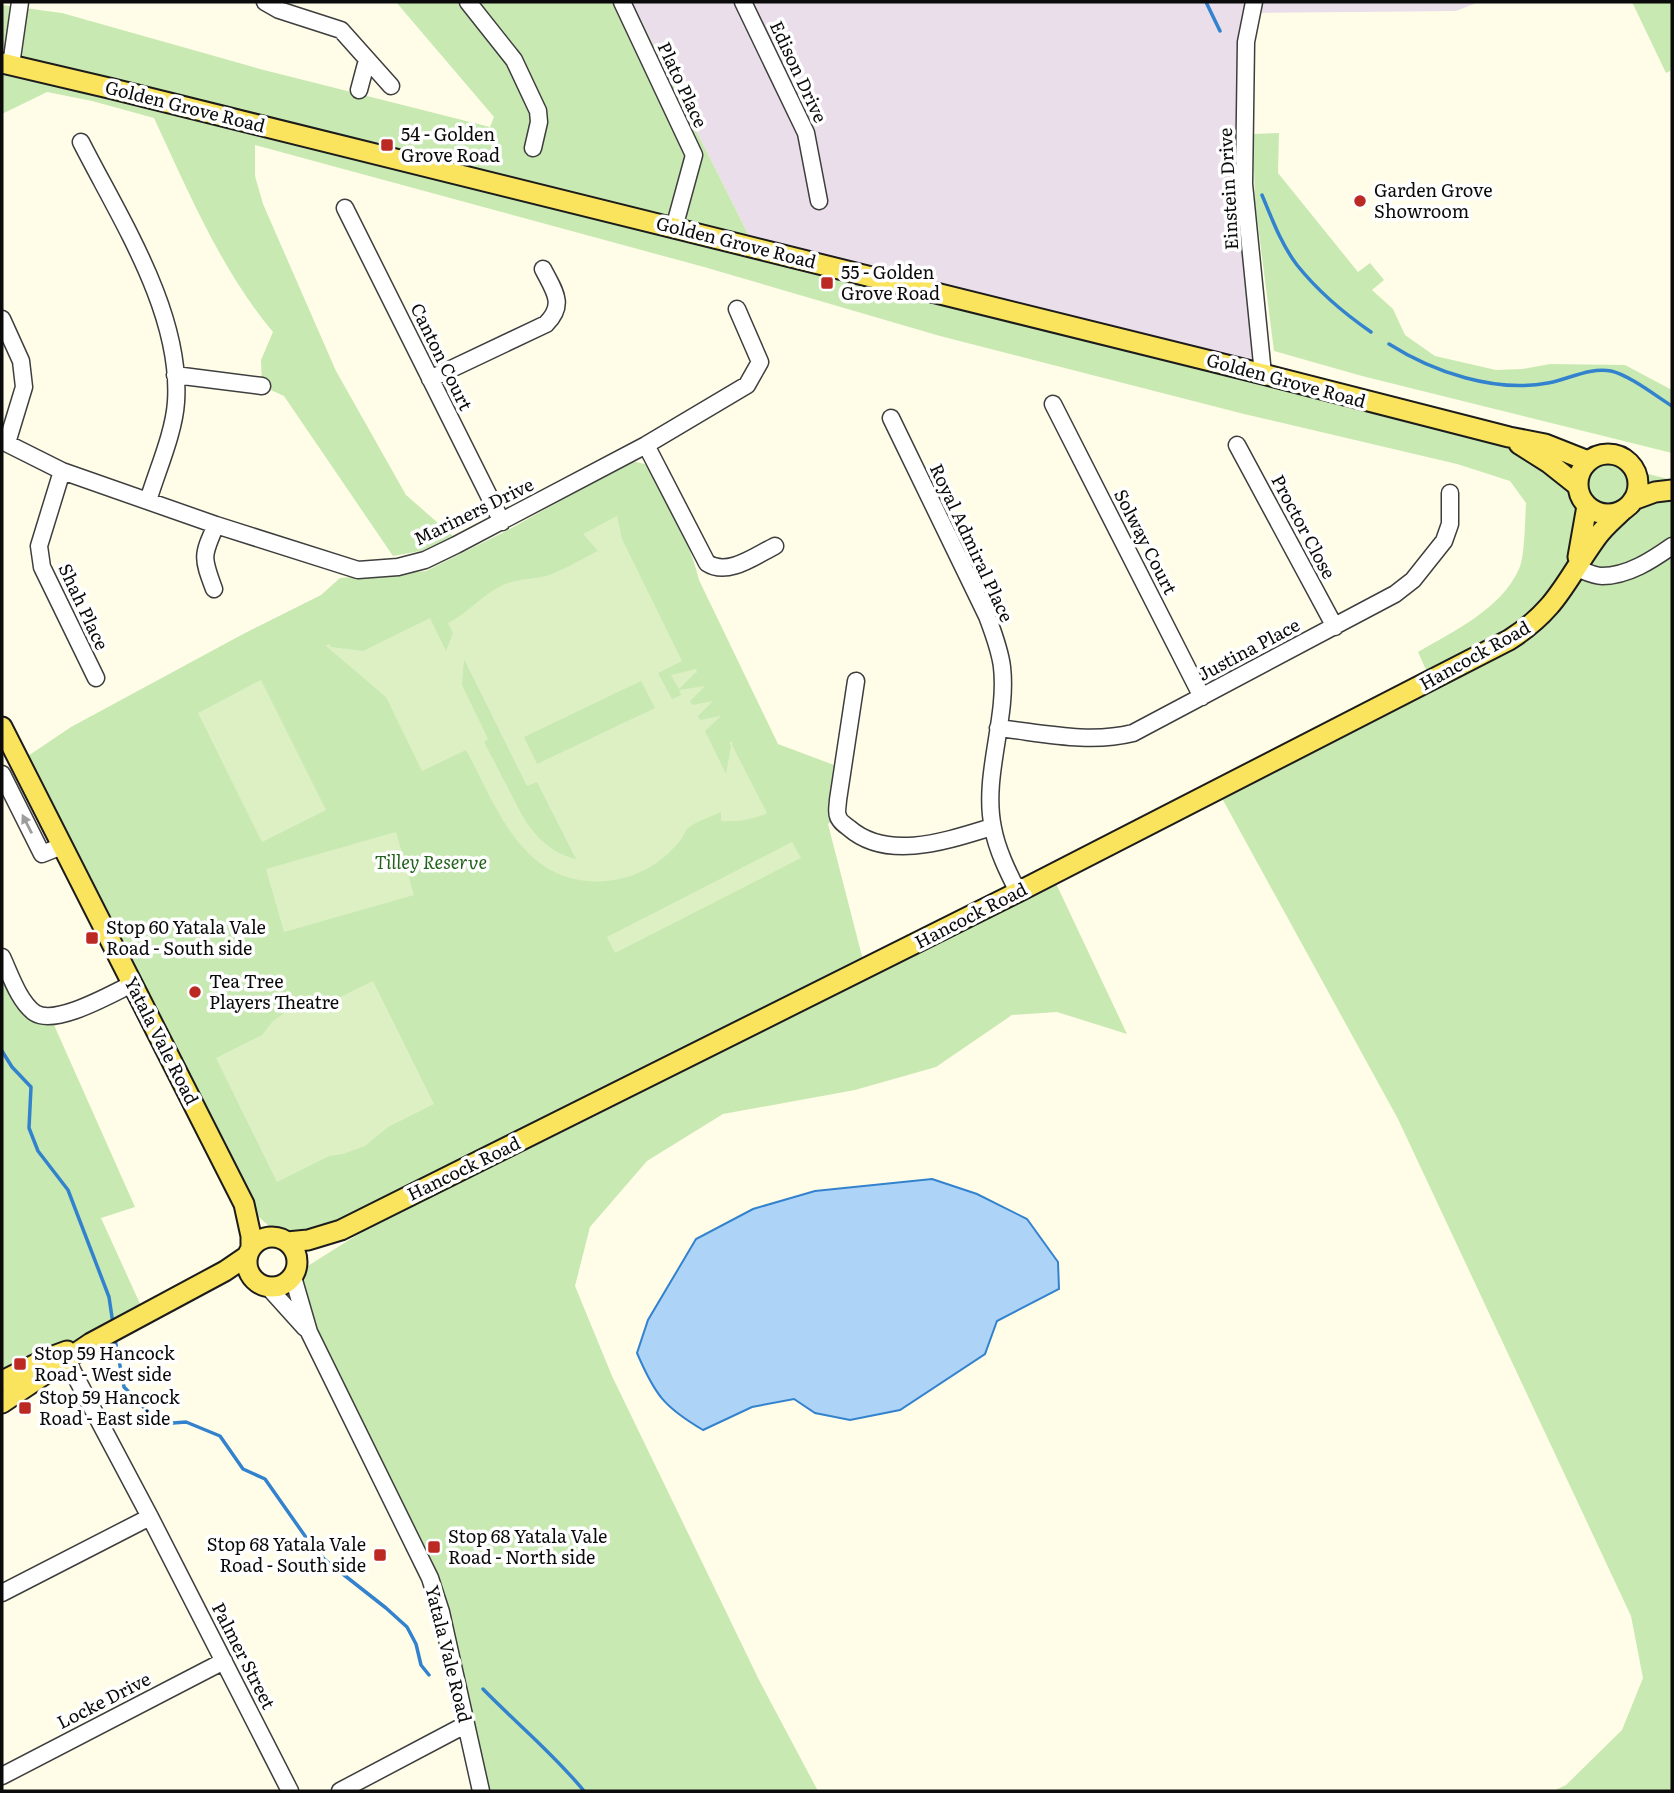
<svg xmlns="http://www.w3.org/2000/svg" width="1674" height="1793" viewBox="0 0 1674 1793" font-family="Literata,serif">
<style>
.industrial{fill:#eadeea}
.green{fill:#c9e9b2}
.pitch{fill:#ddf0c4;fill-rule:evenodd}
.water{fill:#add4f7;stroke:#3382ce;stroke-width:2}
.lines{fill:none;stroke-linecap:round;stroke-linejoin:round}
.stream{stroke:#3382ce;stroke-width:3.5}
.minor-casing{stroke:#3e3e3e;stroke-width:19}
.major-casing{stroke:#1c1c1c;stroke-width:23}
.minor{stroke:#fff;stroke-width:16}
.major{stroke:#fae35d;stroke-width:19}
.oneway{fill:#9d9d9d}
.poi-dot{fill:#bb2922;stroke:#fff;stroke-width:2.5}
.labels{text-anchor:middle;stroke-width:7;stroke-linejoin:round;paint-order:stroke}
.street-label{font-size:18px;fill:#0b0b0b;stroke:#fff}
.poi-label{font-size:18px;fill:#0b0b0b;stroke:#fff;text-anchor:start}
.park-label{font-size:18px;font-style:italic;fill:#23621b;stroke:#fff}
</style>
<rect width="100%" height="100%" fill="#fffde8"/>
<path class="industrial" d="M 632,2 L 1479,2 L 1456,11 L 1252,13 L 1245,154 L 1263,374 L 755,248 Z"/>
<path class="green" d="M 396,2 L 632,2 L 755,248 L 1672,480 L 1672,1791 L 1553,1791 L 1566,1785 L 1622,1730 L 1643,1678 L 1631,1616 L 1398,1119 L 1218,791 L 1431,681 L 1418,652 C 1454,631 1501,609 1519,569 C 1525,557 1525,519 1526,503 L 1510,481 L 1457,464 L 1244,414 L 940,336 L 704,267 L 255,145 L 255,176 L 263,204 L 336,371 L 406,495 L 453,536 L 421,551 L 393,556 L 284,396 L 262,386 L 261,360 L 273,332 C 221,270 188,191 154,118 L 92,101 L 47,92 L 2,114 L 2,5 L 62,13 L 260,69 L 490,127 L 494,117 Z
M 1632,2 L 1672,2 L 1672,70 L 1666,73 Z
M 1279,133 L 1278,173 L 1358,272 L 1370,263 L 1384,280 L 1372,290 L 1393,309 L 1405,335 L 1435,356 L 1496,370 L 1522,369 L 1550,364 L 1625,365 L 1672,390 L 1672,453 L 1362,376 L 1274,351 L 1255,202 L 1253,134 Z
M 632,461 L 645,464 C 668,501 689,539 699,580 L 778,744 L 842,768 L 838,816 L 828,824 L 865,968 L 1052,875 L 1127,1034 L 1057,1012 L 1012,1015 L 936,1067 L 855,1090 L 723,1114 L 647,1161 L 590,1227 L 575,1286 L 612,1376 L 760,1682 L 818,1791 L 482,1791 L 441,1612 L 299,1319 L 295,1274 L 446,1179 L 287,1242 L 244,1204 L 19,762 L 71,727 L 245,633 L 321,595 L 340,578 L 426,571 L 506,531 Z
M 2,958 L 23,999 L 54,1025 L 135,1207 L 101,1218 L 141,1306 L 2,1380 Z"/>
<path class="pitch" d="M 617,516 L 622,539 L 682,661 L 658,673 L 672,699 L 681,695 L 679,690 L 705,686 L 690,701 L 692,705 L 713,701 L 698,716 L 700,720 L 721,716 L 705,731 L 726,774 L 731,746 L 729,743 L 733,741 L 732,745 L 767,813 C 752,820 738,822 721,821 L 721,812 C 711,817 695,821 687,829 C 685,831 684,835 682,838 C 673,850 662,860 650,867 C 631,878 610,883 588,881 C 518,875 495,803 466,750 L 422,771 L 386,697 L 326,646 L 329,644 L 331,647 L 363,651 L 430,618 L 446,651 L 453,633 L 448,623 C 468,613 481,596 501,586 C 517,578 533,580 549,575 C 566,569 582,559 598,551 L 583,534 ZM 464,659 L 527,786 L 537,782 L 576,859 C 553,854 536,838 523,817 L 484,742 L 488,739 L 462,685 ZM 641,681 L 655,708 L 537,764 L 524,737 Z
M 696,669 L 697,673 L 695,673 L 679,689 L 671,675 Z
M 261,680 L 326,810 L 262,842 L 198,713 Z
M 396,832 L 414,895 L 284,932 L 266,869 Z
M 792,842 L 801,858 L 615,953 L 607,937 Z
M 373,981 L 434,1104 L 388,1127 L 365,1146 L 343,1154 L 329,1156 L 277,1182 L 216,1058 L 262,1035 L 273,1021 L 293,1007 L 318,1000 L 334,1000 Z"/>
<path class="water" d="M 932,1179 L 977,1194 L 1027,1219 L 1058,1262 L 1059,1289 L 997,1321 L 985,1354 L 900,1410 L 850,1420 L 815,1413 L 794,1399 L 752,1407 L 703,1430 C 664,1407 655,1395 637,1353 L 648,1320 L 696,1239 L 753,1209 L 815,1191 Z"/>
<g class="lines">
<path class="stream" d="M 1206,2 L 1220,31
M 1262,195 C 1272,219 1281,244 1297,265 C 1317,290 1345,314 1371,332
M 1389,344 C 1433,372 1495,393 1548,383 C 1569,379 1590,367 1611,371 C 1629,375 1656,396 1672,406
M 2,1051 L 12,1067 L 31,1087 L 29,1128 L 38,1151 L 68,1190 L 109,1297 L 113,1324
M 115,1339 L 124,1387 L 160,1424 L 186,1422 L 220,1436 L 243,1469 L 265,1479 L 305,1536 L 325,1560 L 386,1608 L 407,1627 L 416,1644 L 421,1665 L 429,1675
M 483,1689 C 517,1724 553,1753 584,1791"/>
<defs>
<path id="minor" d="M 265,2 L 279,10 L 341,30 L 391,86
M 468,2 L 514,60 L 538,111 L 539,122 L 533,148
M 622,2 L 694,155 L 674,228
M 743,2 L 806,133 L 819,201
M 1254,2 L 1246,42 L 1244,184 L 1263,374
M 11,65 L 20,2
M 359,90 L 367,60
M 81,142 C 120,219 182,313 176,402 C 174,433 157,471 148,501
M 345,208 L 502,522
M 2,319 L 21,361 L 24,387 L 7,443
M 175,375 L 262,386
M 430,379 L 546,324 C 566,304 554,291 543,269
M 1053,404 L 1202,697
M 891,418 L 987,616 C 993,632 1000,650 1002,667 C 1008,719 982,776 993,828 C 997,850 1008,872 1018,892
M 2,441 L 62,471 L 216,525 L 358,570 L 398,567 L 425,560 L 456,545 L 646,445 L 747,385 L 760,362 L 737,309
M 646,445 L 707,563 C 728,577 756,555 775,546
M 1237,445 L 1335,627
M 62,471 L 39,546 L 42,567 L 96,678
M 1576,568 C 1584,571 1594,576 1602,576 C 1628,576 1652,560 1672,546
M 214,589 C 202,557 202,556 216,525
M 856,681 L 838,800 C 838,804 836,812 838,816 C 839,821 845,825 849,828 C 888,862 949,840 992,827
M 998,728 C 1043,733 1089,744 1133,733 L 1395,594 L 1413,580 L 1444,541 L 1450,524 L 1450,493
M 2,774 L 42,854 L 62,846
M 2,957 C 10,974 19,1002 35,1013 C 56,1026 111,994 132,984
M 293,1277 L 309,1332 L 430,1578 L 441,1612 L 481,1791
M 268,1287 L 305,1328
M 63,1353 L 150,1517 L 290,1791
M 2,1593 L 150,1517
M 2,1776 L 224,1661
M 340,1791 L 465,1725"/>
<path id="major" d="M 2,63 L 113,89 L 1263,374 L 1509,437 L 1545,444 L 1588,461
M 1519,444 L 1549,463 L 1578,486
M1578 484a30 30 0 1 1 60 0a30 30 0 1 1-60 0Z
M 1633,500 L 1655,492 L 1672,490
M 1578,557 L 1587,506
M 2,727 L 244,1204 L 251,1236 L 251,1248
M247 1262a25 25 0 1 1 50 0a25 25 0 1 1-50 0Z
M 287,1242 L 308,1240 L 341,1230 L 1018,892 L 1509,640 C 1558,609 1565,581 1597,537 C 1604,527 1614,519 1623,510
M 2,1381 L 48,1358 L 67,1351
M 2,1403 L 91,1343 L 225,1271 L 247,1256"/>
</defs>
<use href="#minor" class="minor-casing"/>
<use href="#major" class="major-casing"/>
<use href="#minor" class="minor"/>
<use href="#major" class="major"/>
</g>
<defs><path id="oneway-solid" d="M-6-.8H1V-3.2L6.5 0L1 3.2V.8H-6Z" transform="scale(1.75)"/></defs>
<use class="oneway" href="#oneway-solid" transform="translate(27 824) rotate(-117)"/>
<g class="poi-dot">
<rect x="380" y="138" width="14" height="14" rx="3.5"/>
<circle cx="1360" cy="201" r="7"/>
<rect x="820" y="276" width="14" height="14" rx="3.5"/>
<rect x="85" y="931" width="14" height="14" rx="3.5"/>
<circle cx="195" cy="992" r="7"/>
<rect x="13" y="1357" width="14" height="14" rx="3.5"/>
<rect x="18" y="1401" width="14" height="14" rx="3.5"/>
<rect x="427" y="1540" width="14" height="14" rx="3.5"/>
<rect x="373" y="1548" width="14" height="14" rx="3.5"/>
</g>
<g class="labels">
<g class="street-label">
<text transform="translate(798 72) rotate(65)" y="6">Edison Drive</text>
<text transform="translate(682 85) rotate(65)" y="6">Plato Place</text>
<text transform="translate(185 107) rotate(14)" y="6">Golden Grove Road</text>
<text transform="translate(1229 189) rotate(-93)" y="6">Einstein Drive</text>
<text transform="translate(736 243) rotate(14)" y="6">Golden Grove Road</text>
<text transform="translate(441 357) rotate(64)" y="6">Canton Court</text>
<text transform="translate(1286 381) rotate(15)" y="6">Golden Grove Road</text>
<text transform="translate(474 512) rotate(-26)" y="6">Mariners Drive</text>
<text transform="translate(1303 527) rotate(62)" y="6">Proctor Close</text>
<text transform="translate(1145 542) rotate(63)" y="6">Solway Court</text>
<text transform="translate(971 543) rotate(65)" y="6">Royal Admiral Place</text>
<text transform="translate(83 607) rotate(65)" y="6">Shah Place</text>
<text transform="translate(1249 650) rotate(-28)" y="6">Justina Place</text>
<text transform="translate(1475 656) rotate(-29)" y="6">Hancock Road</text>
<text transform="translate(971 916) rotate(-27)" y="6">Hancock Road</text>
<text transform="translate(161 1041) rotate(63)" y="6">Yatala Vale Road</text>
<text transform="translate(464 1169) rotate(-26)" y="6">Hancock Road</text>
<text transform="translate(448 1654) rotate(76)" y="6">Yatala Vale Road</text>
<text transform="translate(243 1656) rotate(63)" y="6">Palmer Street</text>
<text transform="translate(104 1701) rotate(-27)" y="6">Locke Drive</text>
</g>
<g class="poi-label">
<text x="401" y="141">54 - Golden<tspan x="401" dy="21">Grove Road</tspan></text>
<text x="1374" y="197">Garden Grove<tspan x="1374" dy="21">Showroom</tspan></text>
<text x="841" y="279">55 - Golden<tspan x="841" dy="21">Grove Road</tspan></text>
<text x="106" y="934">Stop 60 Yatala Vale<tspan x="106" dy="21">Road - South side</tspan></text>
<text x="209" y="988">Tea Tree<tspan x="209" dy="21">Players Theatre</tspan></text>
<text x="34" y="1360">Stop 59 Hancock<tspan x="34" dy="21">Road - West side</tspan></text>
<text x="39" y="1404">Stop 59 Hancock<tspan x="39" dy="21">Road - East side</tspan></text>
<text x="448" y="1543">Stop 68 Yatala Vale<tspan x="448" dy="21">Road - North side</tspan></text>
<text x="366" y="1551" text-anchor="end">Stop 68 Yatala Vale<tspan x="366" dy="21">Road - South side</tspan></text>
</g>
<g class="park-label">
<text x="431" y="869">Tilley Reserve</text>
</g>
</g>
<rect width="1674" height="1793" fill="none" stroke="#0b0b0b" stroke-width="7"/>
</svg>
